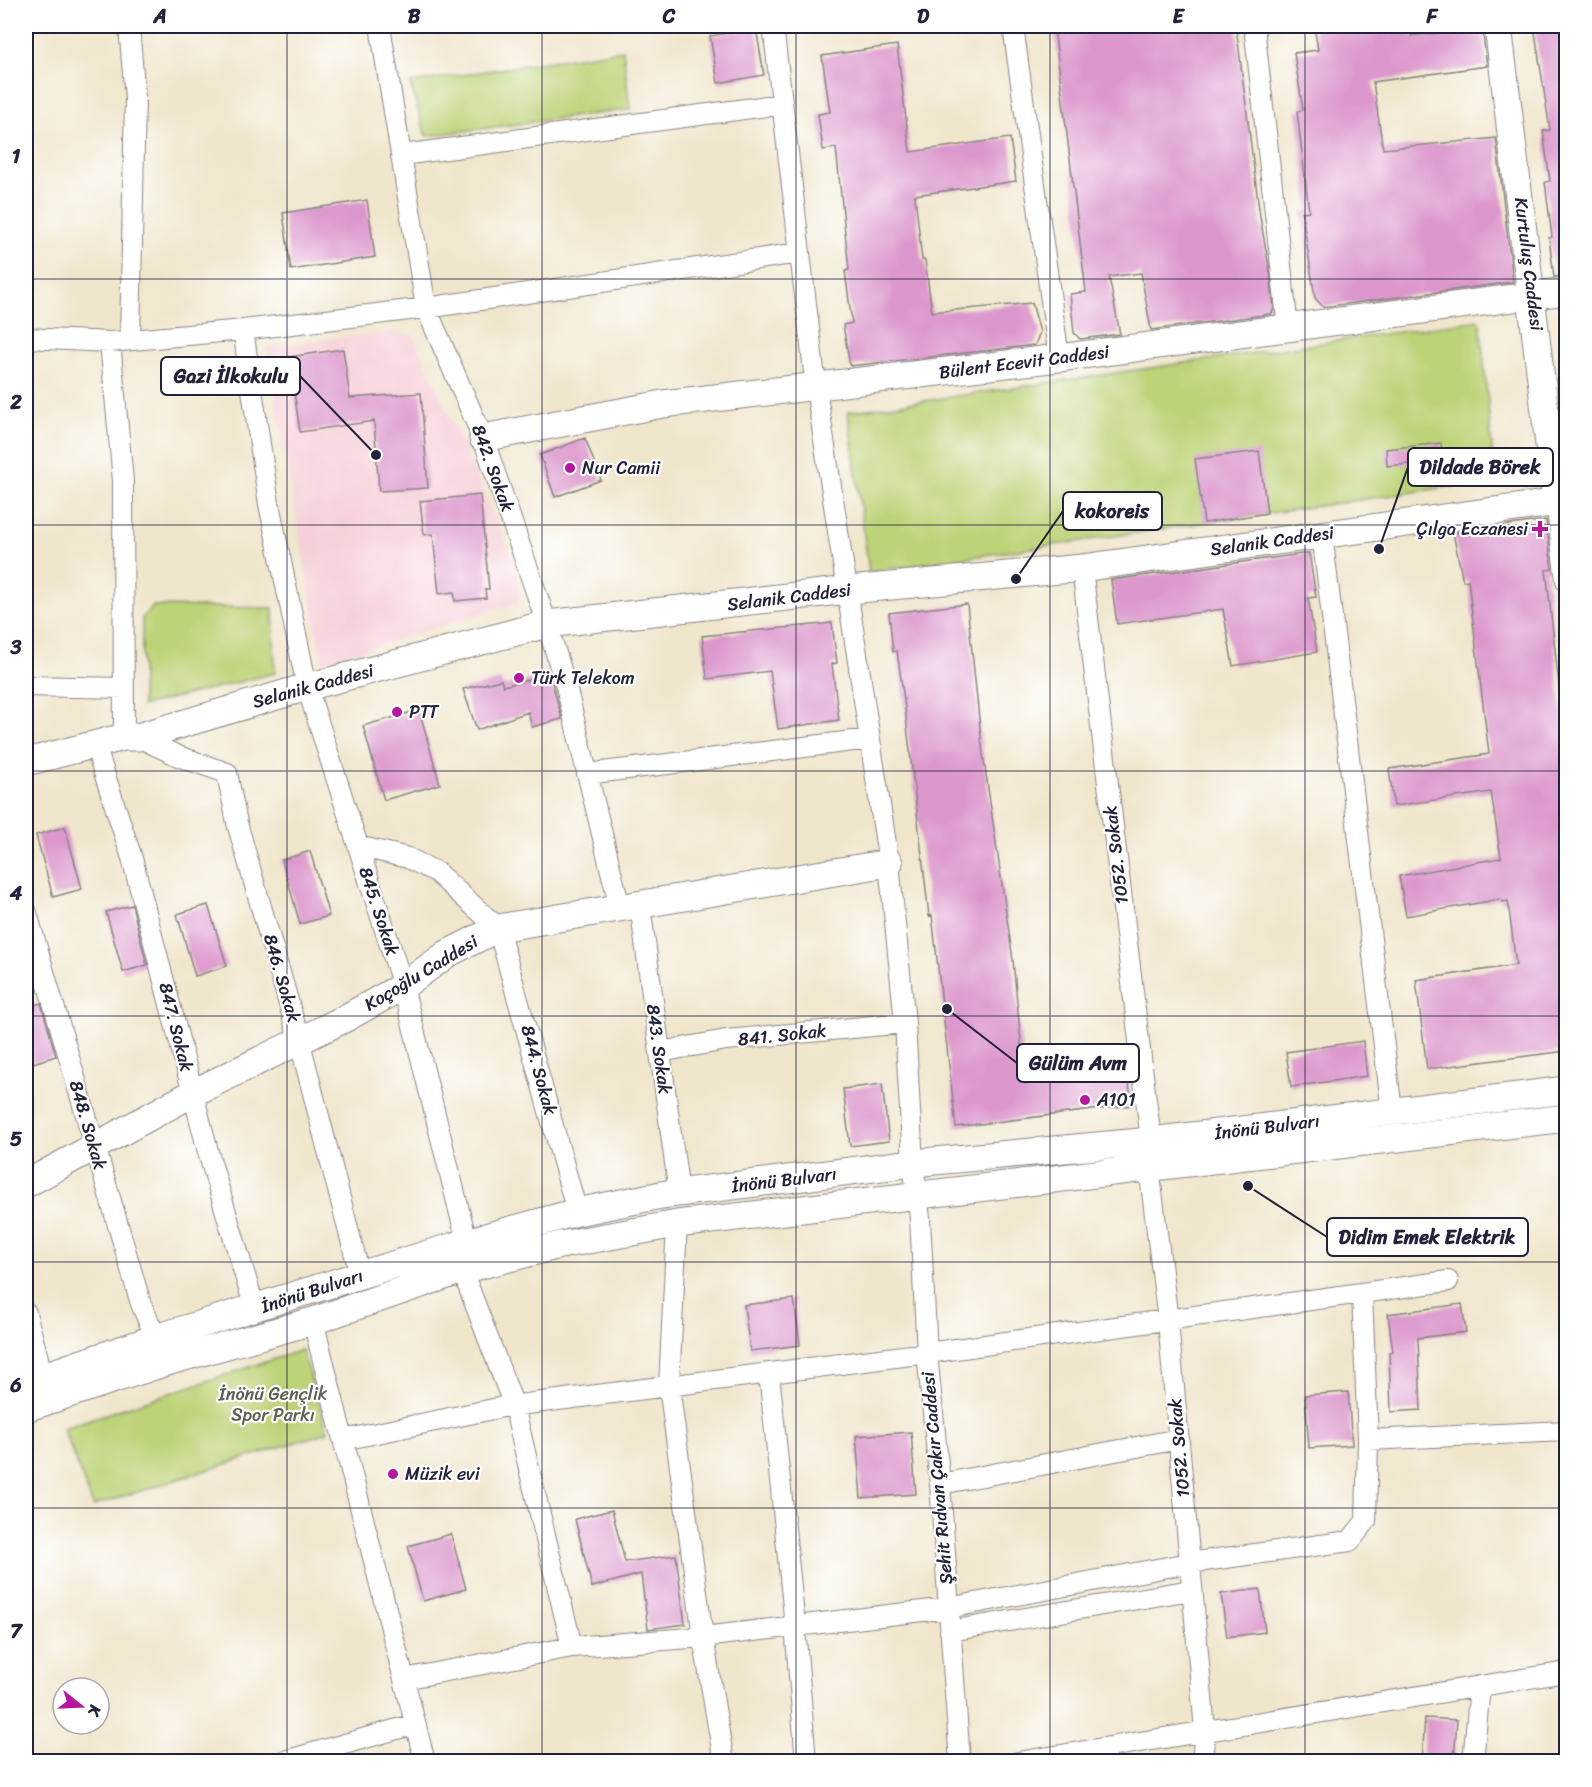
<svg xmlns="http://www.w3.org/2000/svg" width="1592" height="1787" viewBox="0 0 1592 1787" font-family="Sriracha,sans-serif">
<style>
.built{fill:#f6cfd7}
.green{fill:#bdd377;stroke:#707a59;stroke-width:1.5}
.building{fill:#dc97cc}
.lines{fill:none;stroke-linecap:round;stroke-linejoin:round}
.street-casing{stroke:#898484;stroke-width:22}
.secondary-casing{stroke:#898484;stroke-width:29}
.street{stroke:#fff;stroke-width:20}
.secondary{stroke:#fff;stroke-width:27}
.grid{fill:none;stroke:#22223b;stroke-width:1.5;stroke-opacity:0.55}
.poi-dot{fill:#b5179e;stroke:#fff;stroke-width:2}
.labels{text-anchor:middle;stroke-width:4.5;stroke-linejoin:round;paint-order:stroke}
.street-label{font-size:18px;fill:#22223b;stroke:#fff}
.poi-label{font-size:18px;fill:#22223b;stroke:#fff;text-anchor:start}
.park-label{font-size:18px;fill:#586050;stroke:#fff}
.leader{fill:none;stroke:#22223b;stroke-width:2}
.callout-dot{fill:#22223b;stroke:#fff;stroke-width:2}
.callout{fill:#fff;stroke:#22223b;stroke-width:2}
.callout-label{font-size:20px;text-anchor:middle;font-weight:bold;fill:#22223b}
.neatline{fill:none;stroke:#22223b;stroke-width:2}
.grid-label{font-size:20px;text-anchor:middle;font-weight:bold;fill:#22223b}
</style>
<rect width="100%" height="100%" fill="#fff"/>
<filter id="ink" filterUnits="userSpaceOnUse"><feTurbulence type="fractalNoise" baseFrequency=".0167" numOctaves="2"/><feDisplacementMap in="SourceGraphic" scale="12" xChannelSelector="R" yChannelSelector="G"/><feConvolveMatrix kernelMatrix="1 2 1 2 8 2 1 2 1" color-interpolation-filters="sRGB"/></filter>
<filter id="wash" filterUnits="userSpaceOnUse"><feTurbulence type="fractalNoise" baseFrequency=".008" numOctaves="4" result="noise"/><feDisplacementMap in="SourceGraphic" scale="24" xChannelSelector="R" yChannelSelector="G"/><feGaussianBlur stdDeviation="1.35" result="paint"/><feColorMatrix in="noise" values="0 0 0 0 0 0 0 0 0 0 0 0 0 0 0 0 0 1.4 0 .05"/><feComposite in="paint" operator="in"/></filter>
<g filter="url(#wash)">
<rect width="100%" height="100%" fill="#f0e6cc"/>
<path class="built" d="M 393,332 L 413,335 L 516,564 L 519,602 L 322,663 L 266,346 Z"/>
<path class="green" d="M 623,50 L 630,109 L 426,136 L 410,83 Z
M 1480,320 L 1495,480 L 869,572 L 848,412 Z
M 154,606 L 273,608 L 275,673 L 142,706 L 142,618 Z
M 302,1350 L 328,1432 L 93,1506 L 63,1428 Z"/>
<g id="blocks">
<path class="building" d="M 1069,26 L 1236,26 L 1260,217 L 1270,272 L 1274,309 L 1271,314 L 1151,330 L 1141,273 L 1109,277 L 1120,334 L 1080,339 L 1074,333 L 1070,294 L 1086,292 L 1054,27 Z
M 1314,26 L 1410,26 L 1411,36 L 1482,27 L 1487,66 L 1373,82 L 1383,149 L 1496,138 L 1513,282 L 1323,307 L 1315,298 L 1302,212 L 1309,211 L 1297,111 L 1303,110 L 1294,53 L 1318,50 Z
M 1534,26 L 1566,26 L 1566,276 L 1554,277 L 1549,238 L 1552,237 L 1545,182 L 1550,181 L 1543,131 L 1550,130 Z
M 756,28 L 764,75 L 718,83 L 710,36 Z
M 897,45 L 910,152 L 1010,138 L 1016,181 L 915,195 L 922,260 L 925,260 L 932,312 L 1032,303 L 1040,332 L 1035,345 L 850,366 L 843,325 L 852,323 L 845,271 L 849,270 L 836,148 L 823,150 L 818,114 L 830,112 L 822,56 Z
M 367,200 L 375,257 L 291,270 L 283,213 Z
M 343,349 L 350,398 L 421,393 L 428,488 L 379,491 L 374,421 L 300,432 L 289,357 Z
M 585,438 L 601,480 L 555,497 L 540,455 Z
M 1441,443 L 1443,461 L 1387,466 L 1386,449 Z
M 1259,451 L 1267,513 L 1204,523 L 1195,459 Z
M 480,495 L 489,589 L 485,589 L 486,598 L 455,601 L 454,592 L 439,594 L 433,534 L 424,535 L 420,501 Z
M 1546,520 L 1552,569 L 1546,570 L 1566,748 L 1566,1051 L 1427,1069 L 1416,980 L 1516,965 L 1508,901 L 1502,902 L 1501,899 L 1406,916 L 1399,876 L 1501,858 L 1491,792 L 1394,806 L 1389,769 L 1489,754 L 1468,580 L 1463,581 L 1453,533 Z
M 1309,553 L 1316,597 L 1308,598 L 1317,652 L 1233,666 L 1223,609 L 1117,624 L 1111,580 Z
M 967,604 L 982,747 L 1013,960 L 1025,1084 L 1127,1069 L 1132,1105 L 956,1127 L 932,915 L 929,916 L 904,700 L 897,651 L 893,652 L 889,613 Z
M 832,623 L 837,663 L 832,664 L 839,720 L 778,729 L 770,671 L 707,679 L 702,636 Z
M 550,675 L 562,719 L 532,727 L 528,712 L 477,730 L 463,689 L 501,680 L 503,686 Z
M 419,710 L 440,784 L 384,800 L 363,726 Z
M 65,827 L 82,889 L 53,897 L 36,835 Z
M 310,851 L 329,916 L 300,924 L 282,860 Z
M 132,905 L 147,965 L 123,972 L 106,912 Z
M 208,905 L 227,966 L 195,976 L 177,914 Z
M 41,1003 L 56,1056 L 33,1063 L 26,1039 L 26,1008 Z
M 1363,1041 L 1367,1076 L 1291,1087 L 1286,1052 Z
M 882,1084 L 889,1141 L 850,1146 L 843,1089 Z
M 794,1299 L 800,1345 L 750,1351 L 744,1305 Z
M 1462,1304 L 1466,1332 L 1418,1338 L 1421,1410 L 1391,1412 L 1389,1352 L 1393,1352 L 1388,1314 Z
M 1348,1392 L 1352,1445 L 1309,1448 L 1305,1395 Z
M 911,1432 L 916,1494 L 861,1498 L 856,1436 Z
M 612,1510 L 625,1562 L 676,1555 L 685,1624 L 648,1629 L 641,1574 L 592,1587 L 575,1519 Z
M 451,1534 L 466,1589 L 423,1601 L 408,1546 Z
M 1260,1589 L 1265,1632 L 1227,1637 L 1221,1594 Z
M 1425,1718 L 1457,1720 L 1454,1761 L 1422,1761 Z"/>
</g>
</g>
<g filter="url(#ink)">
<use href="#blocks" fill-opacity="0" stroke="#898484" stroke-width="1.5"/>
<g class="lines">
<defs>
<path id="street" d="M 129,26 L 135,98 L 130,340
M 380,26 L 426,308 L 483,438 L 547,624 L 566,686 L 620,908
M 773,26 L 816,388 L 889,863 L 905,1023 L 913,1163 L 920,1218 L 927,1353 L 940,1484 L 960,1762
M 1013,26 L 1059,358
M 1254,26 L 1288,328
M 402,155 L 782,104
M 243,330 L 269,504 L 307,687 L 403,986 L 467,1242
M 26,338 L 110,342 L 243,330 L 426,308 L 799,253
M 110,342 L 123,481 L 124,737
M 1556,502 L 1566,581
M 1322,534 L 1392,1112
M 1082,568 L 1151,1141
M 26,686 L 124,688
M 138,737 L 178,756 L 227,773 L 237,823 L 299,1039 L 360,1275
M 95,745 L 132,858 L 210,1159 L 255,1309
M 587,774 L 869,739
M 358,846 L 408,858 L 436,872 L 498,928 L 577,1212
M 640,905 L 679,1193
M 26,910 L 141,1304 L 156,1338
M 660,1052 L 726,1040 L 905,1023
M 1149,1167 L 1168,1321 L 1205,1730 L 1202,1762
M 677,1224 L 669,1386 L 703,1637 L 724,1762
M 462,1270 L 514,1406 L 572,1647
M 26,1313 L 43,1377
M 313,1321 L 425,1762
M 769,1373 L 795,1626 L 806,1762
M 343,1440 L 503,1407 L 927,1353 L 1448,1281
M 1368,1440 L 1566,1431
M 940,1484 L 1179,1439
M 950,1631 L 1191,1590
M 404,1679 L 572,1647 L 703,1637 L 948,1608 L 1189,1563 L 1350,1541 L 1366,1521 L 1368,1440 L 1362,1293
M 281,1762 L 415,1724
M 1018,1762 L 1566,1672
M 1473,1762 L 1480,1686"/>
<path id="secondary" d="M 1498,26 L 1556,502
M 483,438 L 663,404 L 1059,358 L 1566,291
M 26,762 L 124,737 L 138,737 L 307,687 L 547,624 L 849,590 L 1082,568 L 1566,501
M 26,1184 L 193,1093 L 344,1019 L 403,986 L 447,954 L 498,928 L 889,863
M 26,1382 L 156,1338 L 467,1242 L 577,1212 L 661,1195 L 913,1163 L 1151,1141 L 1566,1090
M 26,1408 L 170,1361 L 313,1321 L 462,1270 L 560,1245 L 677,1224 L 1566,1118"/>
</defs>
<use href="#street" class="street-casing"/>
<use href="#secondary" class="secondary-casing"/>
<use href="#street" class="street"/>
<use href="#secondary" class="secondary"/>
</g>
</g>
<path class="grid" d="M 287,26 L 287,1762M 542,26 L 542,1762M 796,26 L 796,1762M 1050,26 L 1050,1762M 1305,26 L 1305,1762M 26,279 L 1566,279M 26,525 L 1566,525M 26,771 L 1566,771M 26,1016 L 1566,1016M 26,1262 L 1566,1262M 26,1508 L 1566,1508"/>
<g class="poi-dot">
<circle cx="570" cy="468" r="6"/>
<path d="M1537 520h6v6h6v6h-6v6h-6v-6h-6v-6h6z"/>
<circle cx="519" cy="678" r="6"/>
<circle cx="397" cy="712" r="6"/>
<circle cx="1085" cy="1100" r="6"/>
<circle cx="393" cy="1474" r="6"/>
</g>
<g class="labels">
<g class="street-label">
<text transform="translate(1529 264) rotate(83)" y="6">Kurtuluş Caddesi</text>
<text transform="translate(1024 362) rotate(-7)" y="6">Bülent Ecevit Caddesi</text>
<text transform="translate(493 468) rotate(70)" y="6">842. Sokak</text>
<text transform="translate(1272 541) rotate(-8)" y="6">Selanik Caddesi</text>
<text transform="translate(789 597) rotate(-7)" y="6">Selanik Caddesi</text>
<text transform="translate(313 686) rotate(-15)" y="6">Selanik Caddesi</text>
<text transform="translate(1116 855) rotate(-97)" y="6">1052. Sokak</text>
<text transform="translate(379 911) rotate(72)" y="6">845. Sokak</text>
<text transform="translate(421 973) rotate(-31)" y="6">Koçoğlu Caddesi</text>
<text transform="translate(282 978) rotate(74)" y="6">846. Sokak</text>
<text transform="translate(176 1027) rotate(76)" y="6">847. Sokak</text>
<text transform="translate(782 1035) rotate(-6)" y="6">841. Sokak</text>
<text transform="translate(659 1049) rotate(82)" y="6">843. Sokak</text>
<text transform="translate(539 1070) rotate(75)" y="6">844. Sokak</text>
<text transform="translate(88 1125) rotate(74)" y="6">848. Sokak</text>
<text transform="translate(1267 1127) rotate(-7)" y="6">İnönü Bulvarı</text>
<text transform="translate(784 1180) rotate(-7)" y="6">İnönü Bulvarı</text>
<text transform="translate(312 1291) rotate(-18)" y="6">İnönü Bulvarı</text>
<text transform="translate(1179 1448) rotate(-95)" y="6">1052. Sokak</text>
<text transform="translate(937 1478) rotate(-95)" y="6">Şehit Rıdvan Çakır Caddesi</text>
</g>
<g class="poi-label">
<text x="582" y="474">Nur Camii</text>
<text x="1528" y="535" text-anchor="end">Çılga Eczanesi</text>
<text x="531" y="684">Türk Telekom</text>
<text x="409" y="718">PTT</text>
<text x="1097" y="1106">A101</text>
<text x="405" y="1480">Müzik evi</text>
</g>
<g class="park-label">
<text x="273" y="1400">İnönü Gençlik<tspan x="273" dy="21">Spor Parkı</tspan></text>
</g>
</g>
<path class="leader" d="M376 455L300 376M1379 549L1408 467M1016 579L1063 511M947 1009L1017 1063M1248 1186L1327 1237"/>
<g class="callout-dot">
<circle cx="376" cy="455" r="6"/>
<circle cx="1379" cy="549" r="6"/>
<circle cx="1016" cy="579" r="6"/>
<circle cx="947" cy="1009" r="6"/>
<circle cx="1248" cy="1186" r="6"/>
</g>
<g class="callout">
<rect x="161" y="357" width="139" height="38" rx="6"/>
<rect x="1408" y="448" width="145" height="38" rx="6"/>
<rect x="1063" y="492" width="99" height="38" rx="6"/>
<rect x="1017" y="1044" width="122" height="38" rx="6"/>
<rect x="1327" y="1218" width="201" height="38" rx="6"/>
</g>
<g class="callout-label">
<text x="231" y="383">Gazi İlkokulu</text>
<text x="1480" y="474">Dildade Börek</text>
<text x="1112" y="518">kokoreis</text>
<text x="1078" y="1070">Gülüm Avm</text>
<text x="1427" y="1244">Didim Emek Elektrik</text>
</g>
<rect width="1592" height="1787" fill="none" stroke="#fff" stroke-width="66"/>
<g transform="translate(81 1706) rotate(108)"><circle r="28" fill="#ffffff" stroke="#a7a7b1" stroke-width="1.5"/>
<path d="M0-4.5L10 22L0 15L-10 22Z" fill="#b5179e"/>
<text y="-9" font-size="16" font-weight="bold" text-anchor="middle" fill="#22223b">K</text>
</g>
<rect x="33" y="33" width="1526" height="1721" class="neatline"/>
<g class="grid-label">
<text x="160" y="23">A</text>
<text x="414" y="23">B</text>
<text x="669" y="23">C</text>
<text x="923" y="23">D</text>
<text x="1178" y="23">E</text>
<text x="1432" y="23">F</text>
<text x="16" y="163">1</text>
<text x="16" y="409">2</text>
<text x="16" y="654">3</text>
<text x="16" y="900">4</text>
<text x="16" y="1146">5</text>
<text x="16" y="1392">6</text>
<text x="16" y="1638">7</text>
</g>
</svg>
